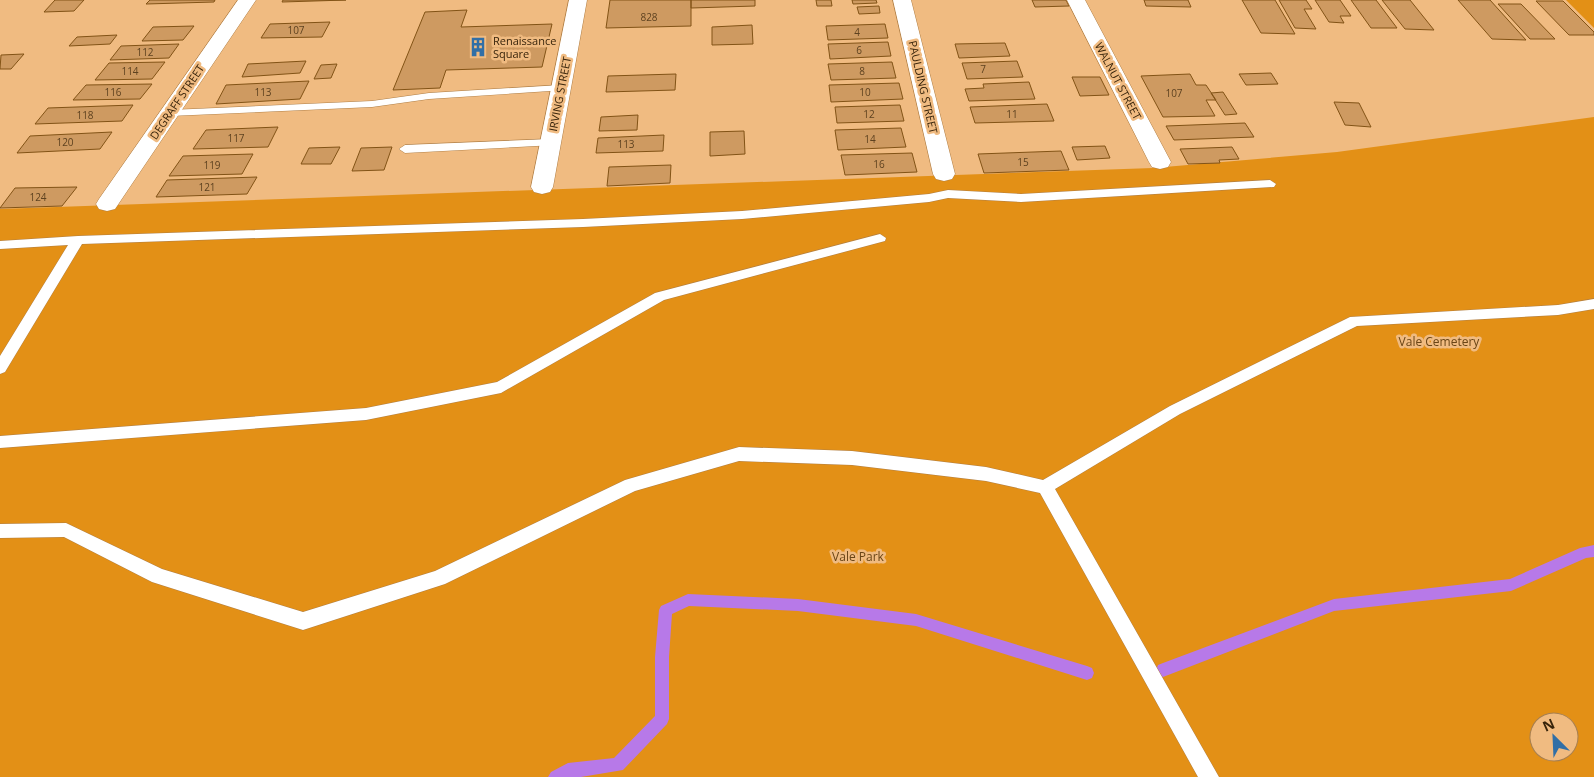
<svg xmlns="http://www.w3.org/2000/svg" width="1594" height="777" viewBox="0 0 1594 777" font-family="'Open Sans',sans-serif">
<style>
.green{fill:#e39016;fill-rule:evenodd}
.lines{fill:none;stroke-linecap:round;stroke-linejoin:round}
.stream{fill:#b779e8;fill-rule:evenodd}
.building{fill:#ce9a61;stroke:#825316}
.lane-casing{stroke:#af7e45;stroke-width:1}
.street-casing{stroke:#af7e45;stroke-width:1}
.lane{fill:#fff;fill-rule:evenodd}
.street{fill:#fff;fill-rule:evenodd}
.labels{text-anchor:middle;stroke-width:5;stroke-linejoin:round;paint-order:stroke}
.number-label{font-size:10px;fill:#5e4220}
.far-poi-label{font-size:11px;fill:#38240b;stroke:#f0bb81;text-anchor:start}
.far-street-label{font-size:11px;fill:#38240b;stroke:#f0bb81}
.park-label{font-size:12px;fill:#6a4516;stroke:#f0bb81}
</style>
<rect width="100%" height="100%" fill="#f0bb81"/>
<path class="green" d="M 1566,0 L 1594,0 L 1594,28 Z
M 1594,117 L 1594,777 L 0,777 L 0,209 L 1153,168 L 1337,152 ZM 1539,722 L 1569,722 L 1569,752 L 1539,752 Z"/>
<g class="lines">
<path class="stream" d="M 1594,545 L 1594,557 L 1586,558 L 1511,591 L 1334,611 L 1163,677 L 1158,675 L 1156,670 L 1158,665 L 1163,663 L 1334,599 L 1510,579 L 1580,548 Z
M 688,594 L 798,599 L 916,614 L 1087,666 L 1092,668 L 1094,673 L 1092,678 L 1087,680 L 916,626 L 798,611 L 689,606 L 672,614 L 669,657 L 669,719 L 667,724 L 623,770 L 581,777 L 548,777 L 551,772 L 568,763 L 614,758 L 655,716 L 655,657 L 659,610 L 661,606 Z"/>
</g>
<path class="building" d="M 55,0 L 84,0 L 74,11 L 44,12 Z
M 150,0 L 215,0 L 214,2 L 146,4 Z
M 283,0 L 346,0 L 282,2 Z
M 610,0 L 691,0 L 691,26 L 606,28 Z
M 691,0 L 755,0 L 755,6 L 691,8 Z
M 816,0 L 831,0 L 832,6 L 817,6 Z
M 852,0 L 876,0 L 877,3 L 853,4 Z
M 1032,0 L 1066,0 L 1069,6 L 1035,7 Z
M 1144,0 L 1188,0 L 1191,7 L 1146,6 Z
M 1242,0 L 1275,0 L 1295,34 L 1261,33 Z
M 1279,0 L 1306,0 L 1312,9 L 1304,9 L 1316,29 L 1295,28 Z
M 1315,0 L 1340,0 L 1351,16 L 1340,16 L 1344,23 L 1329,22 Z
M 1351,0 L 1376,0 L 1397,28 L 1371,28 Z
M 1382,0 L 1410,0 L 1434,30 L 1405,29 Z
M 1458,0 L 1490,0 L 1526,40 L 1492,39 Z
M 1536,1 L 1563,1 L 1594,32 L 1594,35 L 1569,35 Z
M 1498,4 L 1521,4 L 1555,39 L 1530,39 Z
M 879,6 L 880,13 L 859,14 L 857,7 Z
M 467,10 L 461,27 L 552,24 L 542,67 L 446,70 L 440,88 L 393,90 L 425,12 Z
M 330,22 L 322,37 L 261,38 L 270,24 Z
M 885,24 L 888,38 L 828,40 L 826,26 Z
M 752,25 L 753,44 L 712,45 L 712,27 Z
M 194,26 L 183,40 L 142,41 L 153,27 Z
M 117,35 L 110,44 L 69,46 L 77,37 Z
M 888,42 L 891,56 L 830,59 L 828,44 Z
M 1005,43 L 1010,56 L 959,58 L 955,44 Z
M 179,44 L 169,58 L 110,60 L 121,46 Z
M 24,54 L 11,69 L 0,69 L 1,55 Z
M 306,61 L 300,73 L 242,77 L 248,64 Z
M 1017,61 L 1023,77 L 967,79 L 962,63 Z
M 165,62 L 152,79 L 95,80 L 109,63 Z
M 892,62 L 896,78 L 831,80 L 828,64 Z
M 337,64 L 331,78 L 314,79 L 321,65 Z
M 1271,73 L 1278,84 L 1246,85 L 1239,74 Z
M 676,74 L 675,90 L 606,92 L 608,76 Z
M 1190,74 L 1196,85 L 1206,85 L 1216,100 L 1206,100 L 1215,116 L 1163,117 L 1141,76 Z
M 1072,77 L 1100,77 L 1109,95 L 1080,96 Z
M 309,81 L 300,99 L 216,104 L 226,85 Z
M 1029,82 L 1035,99 L 969,101 L 965,89 L 984,88 L 983,84 Z
M 899,83 L 903,99 L 831,102 L 829,85 Z
M 152,84 L 140,99 L 73,100 L 86,85 Z
M 1223,92 L 1237,114 L 1225,115 L 1211,93 Z
M 1334,102 L 1359,103 L 1371,127 L 1345,125 Z
M 1047,104 L 1054,121 L 975,123 L 970,107 Z
M 133,105 L 122,121 L 35,124 L 48,108 Z
M 900,105 L 904,121 L 837,123 L 835,107 Z
M 638,115 L 637,130 L 599,131 L 601,117 Z
M 1245,123 L 1254,137 L 1174,140 L 1166,126 Z
M 278,127 L 268,147 L 193,149 L 206,130 Z
M 901,128 L 906,147 L 838,150 L 835,130 Z
M 744,131 L 745,154 L 710,156 L 710,132 Z
M 112,132 L 100,149 L 17,153 L 30,136 Z
M 664,135 L 663,151 L 596,153 L 598,138 Z
M 1105,146 L 1110,158 L 1077,160 L 1072,147 Z
M 340,147 L 331,164 L 301,164 L 309,148 Z
M 392,147 L 384,170 L 352,171 L 361,148 Z
M 1232,147 L 1239,159 L 1219,160 L 1220,163 L 1188,164 L 1180,149 Z
M 1061,151 L 1069,170 L 984,173 L 978,154 Z
M 912,153 L 917,172 L 845,175 L 841,155 Z
M 253,154 L 242,174 L 169,176 L 183,156 Z
M 671,165 L 670,183 L 607,186 L 609,167 Z
M 257,177 L 247,194 L 156,197 L 167,180 Z
M 77,187 L 62,206 L 0,208 L 15,188 Z"/>
<g class="lines">
<defs>
<path id="lane" d="M 561,85 L 566,88 L 565,90 L 429,99 L 372,107 L 170,116 L 164,113 L 170,110 L 372,101 L 429,93 Z
M 551,139 L 555,141 L 557,143 L 555,145 L 405,153 L 399,149 L 405,145 Z
M 1270,180 L 1276,184 L 1274,187 L 1021,202 L 948,198 L 929,202 L 742,219 L 583,227 L 82,244 L 5,372 L 0,374 L 0,356 L 68,245 L 0,249 L 0,241 L 78,236 L 583,219 L 742,211 L 929,194 L 948,190 L 1021,194 Z
M 880,234 L 886,238 L 885,241 L 664,300 L 501,393 L 366,420 L 0,448 L 0,436 L 366,408 L 497,382 L 655,293 Z
M 1594,299 L 1594,309 L 1558,315 L 1357,326 L 1180,414 L 1055,489 L 1219,777 L 1198,777 L 1040,493 L 986,481 L 852,465 L 739,461 L 635,491 L 445,584 L 303,630 L 152,582 L 64,537 L 0,538 L 0,524 L 66,523 L 162,569 L 303,612 L 435,571 L 625,480 L 739,447 L 852,451 L 986,467 L 1043,480 L 1170,406 L 1350,317 L 1558,305 Z"/>
<path id="street" d="M 238,0 L 256,0 L 115,209 L 107,211 L 99,209 L 96,204 L 99,199 Z
M 569,0 L 587,0 L 553,187 L 550,192 L 542,194 L 534,192 L 531,187 Z
M 893,0 L 911,0 L 955,174 L 952,179 L 944,181 L 936,179 L 933,174 Z
M 1067,0 L 1085,0 L 1171,162 L 1168,167 L 1160,169 L 1152,167 L 1149,162 Z"/>
</defs>
<use href="#lane" class="lane-casing"/>
<use href="#street" class="street-casing"/>
<use href="#lane" class="lane"/>
<use href="#street" class="street"/>
</g>
<defs>
<symbol id="building-bare" viewBox="-9 -9 18 18"><path d="M-4-6H4V6H1V3H-1V6H-4ZM-2.5-4.3h1.7v1.8h-1.7ZM.8-4.3h1.7v1.8H.8ZM-2.5-1h1.7V.8h-1.7ZM.8-1h1.7V.8H.8Z" fill="#316fa6" stroke="#f0bb81" stroke-width="2.5" paint-order="stroke"/></symbol>
</defs>
<g fill-rule="evenodd">
<use href="#building-bare" x="464" y="33" width="28" height="28"/>
</g>
<g class="labels">
<g class="number-label">
<text x="649" y="21">828</text>
<text x="296" y="34">107</text>
<text x="857" y="36">4</text>
<text x="859" y="54">6</text>
<text x="145" y="56">112</text>
<text x="983" y="73">7</text>
<text x="130" y="75">114</text>
<text x="862" y="75">8</text>
<text x="113" y="96">116</text>
<text x="263" y="96">113</text>
<text x="865" y="96">10</text>
<text x="1174" y="97">107</text>
<text x="869" y="118">12</text>
<text x="1012" y="118">11</text>
<text x="85" y="119">118</text>
<text x="236" y="142">117</text>
<text x="870" y="143">14</text>
<text x="65" y="146">120</text>
<text x="626" y="148">113</text>
<text x="1023" y="166">15</text>
<text x="879" y="168">16</text>
<text x="212" y="169">119</text>
<text x="207" y="191">121</text>
<text x="38" y="201">124</text>
</g>
<g class="far-poi-label">
<text x="493" y="45">Renaissance<tspan x="493" dy="13">Square</tspan></text>
</g>
<g class="far-street-label">
<text transform="translate(1118 81) rotate(62)" y="4">WALNUT STREET</text>
<text transform="translate(923 87) rotate(77)" y="4">PAULDING STREET</text>
<text transform="translate(560 94) rotate(-79)" y="4">IRVING STREET</text>
<text transform="translate(177 102) rotate(-56)" y="4">DEGRAFF STREET</text>
</g>
<g class="park-label">
<text x="1439" y="346">Vale Cemetery</text>
<text x="858" y="561">Vale Park</text>
</g>
</g>
<g transform="translate(1554 737) rotate(336)"><circle r="24" fill="#f0bb81" stroke="#a67f52"/>
<path d="M0-4L9 19L0 12L-9 19Z" fill="#316fa6"/>
<text y="-8" font-size="14" font-weight="bold" text-anchor="middle" fill="#38240b">N</text>
</g>
</svg>
